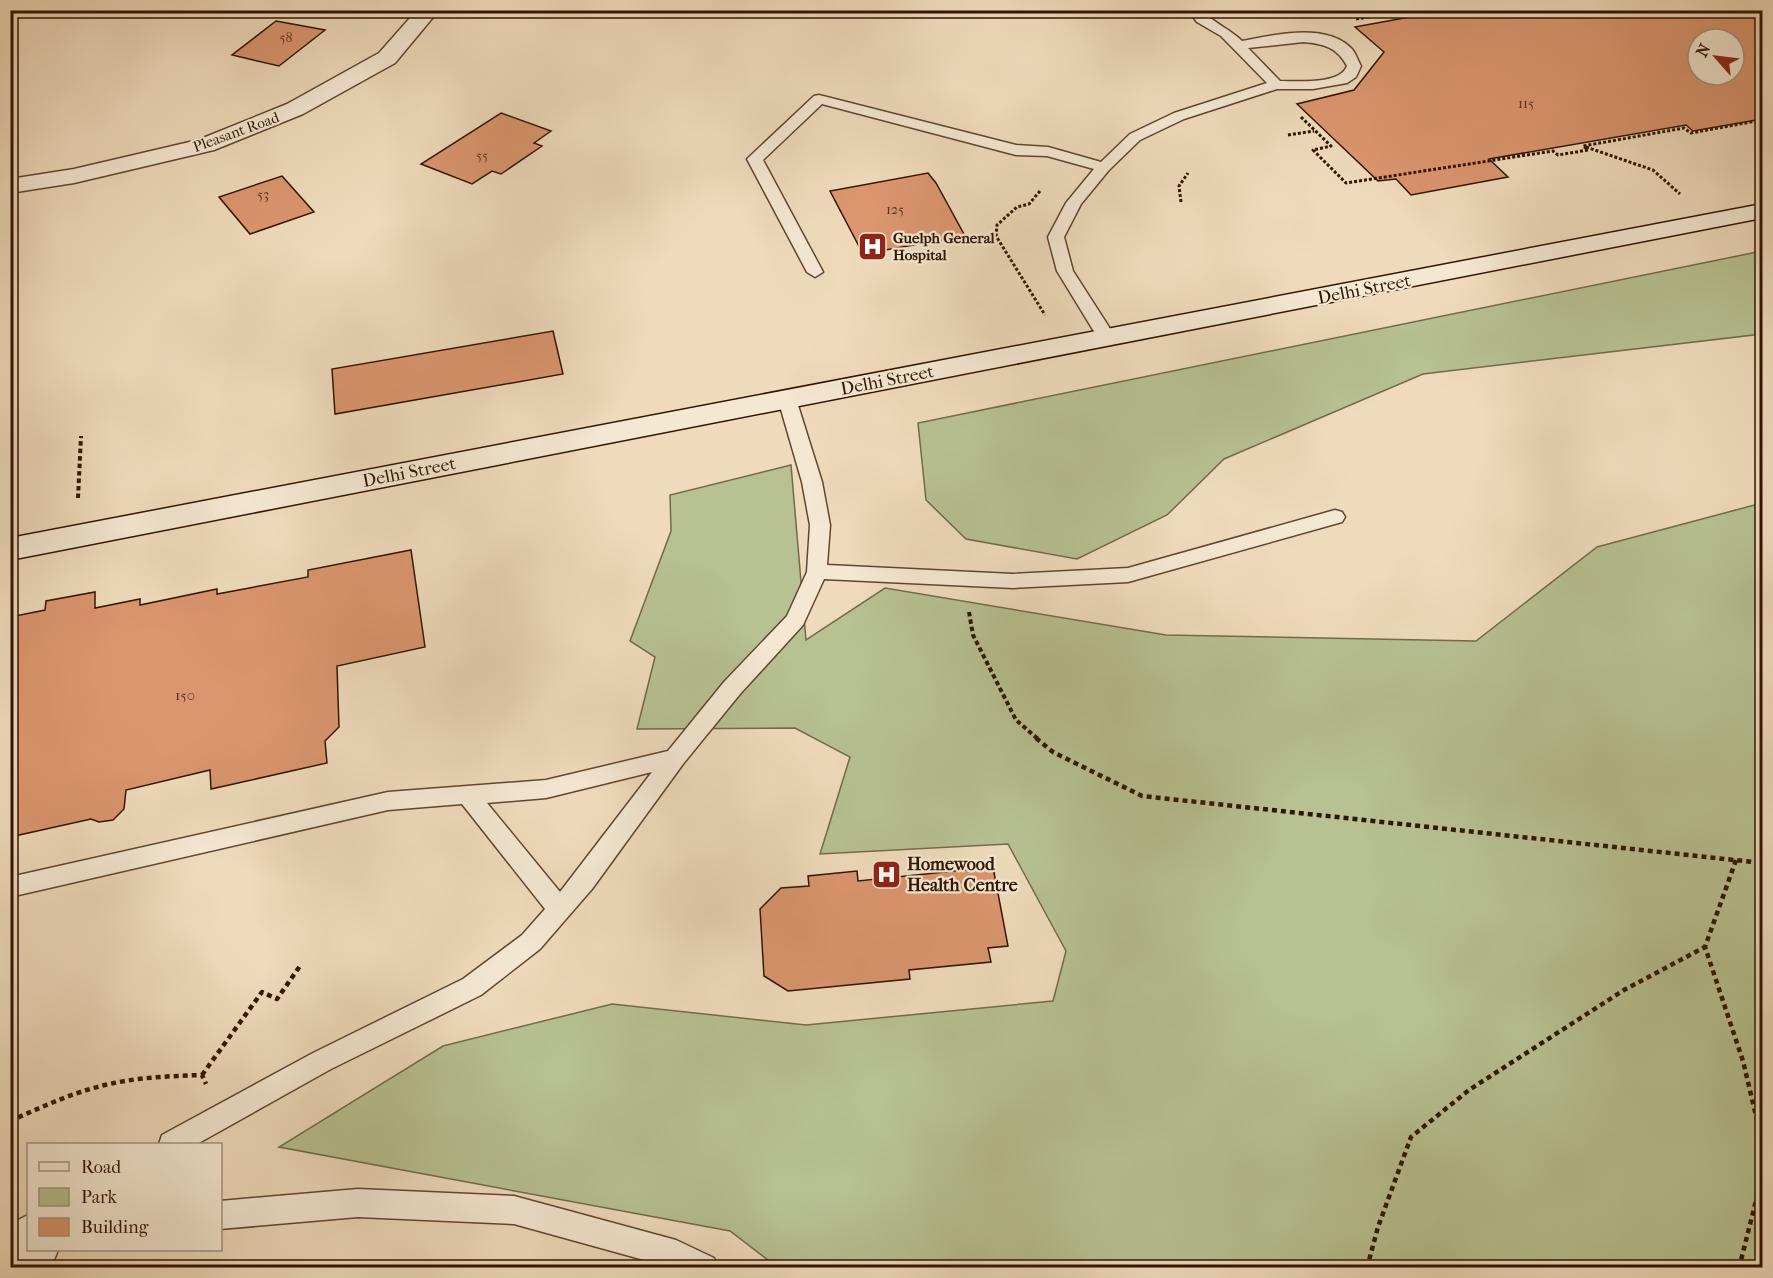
<svg xmlns="http://www.w3.org/2000/svg" width="1773" height="1278" viewBox="0 0 1773 1278" font-family="'IM FELL French Canon',serif">
<style>
.green{fill:#b7c192;stroke:#746a4a;stroke-width:1.5}
.building{fill:#db966f;stroke:#311401;stroke-width:1.5;fill-rule:evenodd}
.lines{fill:none;stroke-linecap:round;stroke-linejoin:round}
.lane-casing{stroke:#604630;stroke-width:3}
.street-casing{stroke:#604630;stroke-width:3}
.secondary-casing{stroke:#311401;stroke-width:3}
.path-far2{stroke:#311401;stroke-width:3;stroke-dasharray:3 2;stroke-linecap:butt}
.path-far1{stroke:#311401;stroke-width:4;stroke-dasharray:4.5 3;stroke-linecap:butt}
.path{stroke:#311401;stroke-width:4.5;stroke-dasharray:5 4;stroke-linecap:butt}
.lane{fill:#f5e8d3;fill-rule:evenodd}
.street{fill:#f5e8d3;fill-rule:evenodd}
.secondary{fill:#f5e8d3;fill-rule:evenodd}
.labels{text-anchor:middle;stroke-width:4.5;stroke-linejoin:round;paint-order:stroke}
.far-number-label{font-size:14px;fill:#5c341c}
.far-street-label{font-size:15px;fill:#311401;stroke:#f5e8d3}
.far-poi-label{font-size:15px;font-weight:bold;fill:#311401;stroke:#f5e8d3;text-anchor:start}
.number-label{font-size:15px;fill:#5c341c}
.street-label{font-size:18px;fill:#311401;stroke:#f5e8d3}
.poi-label{font-size:18px;font-weight:bold;fill:#311401;stroke:#f5e8d3;text-anchor:start}
</style>
<rect width="100%" height="100%" fill="#efdbbc"/>
<filter id="stains"><feTurbulence type="fractalNoise" baseFrequency=".00333" numOctaves="4"/><feColorMatrix values="0 0 0 0 .2 0 0 0 0 .09 0 0 0 0 .02 0 0 0 .5 -.17"/></filter>
<radialGradient id="worn" r=".72"><stop offset=".6" stop-color="#630" stop-opacity="0"/><stop offset="1" stop-color="#630" stop-opacity=".3"/></radialGradient>
<path class="green" d="M 1762,251 L 1762,334 L 1423,374 L 1224,459 L 1167,515 L 1077,559 L 966,539 L 926,500 L 918,423 Z
M 791,465 L 806,640 L 885,588 L 1166,635 L 1476,641 L 1597,547 L 1762,503 L 1762,1267 L 777,1267 L 730,1231 L 279,1147 L 443,1046 L 612,1004 L 806,1025 L 1053,1001 L 1066,951 L 1008,844 L 820,854 L 850,757 L 795,728 L 637,729 L 655,657 L 630,641 L 671,531 L 670,495 Z"/>
<path class="building" d="M 1448,10 L 1762,10 L 1762,119 L 1693,131 L 1686,125 L 1489,159 L 1508,177 L 1411,195 L 1396,179 L 1378,181 L 1297,104 L 1354,90 L 1384,52 L 1355,27 ZM 1698,39 L 1734,39 L 1734,75 L 1698,75 Z
M 276,21 L 325,30 L 279,66 L 232,55 Z
M 501,113 L 551,131 L 534,143 L 542,146 L 501,174 L 492,171 L 472,184 L 421,164 Z
M 928,173 L 936,183 L 965,236 L 863,254 L 830,191 Z
M 282,176 L 314,212 L 250,234 L 219,197 Z
M 553,331 L 563,374 L 335,414 L 332,369 Z
M 411,550 L 425,647 L 337,666 L 339,727 L 325,741 L 327,763 L 211,789 L 210,770 L 126,790 L 124,809 L 113,820 L 99,822 L 91,819 L 10,837 L 10,617 L 45,610 L 46,601 L 95,592 L 95,608 L 140,599 L 140,605 L 217,589 L 217,594 L 308,577 L 308,570 Z
M 993,867 L 1008,946 L 988,948 L 991,962 L 909,970 L 910,979 L 788,991 L 764,976 L 760,909 L 781,888 L 809,886 L 808,876 L 857,871 L 858,881 Z"/>
<g class="lines">
<defs>
<path id="lane" d="M 1188,10 L 1202,10 C 1213,23 1230,29 1242,41 C 1274,35 1326,22 1352,49 C 1356,54 1358,61 1361,66 L 1356,77 L 1347,83 L 1313,89 L 1277,89 L 1184,119 L 1140,140 L 1109,170 L 1081,204 L 1064,237 L 1073,271 L 1116,338 L 1113,342 L 1101,342 L 1098,338 L 1057,271 L 1048,237 L 1066,203 L 1094,169 L 1047,156 L 1016,155 L 822,104 L 763,160 L 823,272 L 815,277 L 807,272 L 747,159 L 814,96 L 819,95 L 1016,145 L 1048,147 L 1101,162 L 1130,134 L 1174,113 L 1267,83 L 1221,36 L 1197,22 ZM 1304,42 C 1324,44 1337,47 1347,66 C 1340,85 1297,81 1280,81 L 1248,48 Z
M 787,393 L 793,395 L 796,399 L 822,482 L 830,525 L 827,565 L 1013,574 L 1128,568 L 1335,510 L 1342,512 L 1345,517 L 1342,522 L 1128,582 L 1013,588 L 824,579 L 803,625 L 740,694 L 683,764 L 592,889 L 540,949 L 481,995 L 331,1069 L 197,1144 L 159,1144 L 162,1135 L 313,1053 L 463,979 L 522,935 L 545,909 L 462,804 L 388,810 L 10,897 L 10,877 L 388,792 L 546,780 L 668,751 L 724,682 L 787,616 L 807,572 L 810,525 L 802,482 L 778,399 L 781,395 ZM 652,772 L 560,892 L 487,803 L 546,798 Z
M 358,1189 L 514,1196 L 676,1240 L 714,1258 L 718,1268 L 673,1268 L 514,1224 L 358,1217 L 220,1229 L 220,1201 Z
M 28,1215 L 28,1250 L 58,1250 L 54,1260 L 27,1268 L 10,1268 L 10,1224 Z"/>
<path id="street" d="M 417,10 L 439,10 L 395,63 L 303,114 L 214,150 L 74,183 L 10,193 L 10,179 L 74,169 L 198,140 L 287,104 L 379,53 Z"/>
<path id="secondary" d="M 1762,204 L 1762,218 L 10,560 L 10,538 Z"/>
</defs>
<use href="#lane" class="lane-casing"/>
<use href="#street" class="street-casing"/>
<use href="#secondary" class="secondary-casing"/>
<path class="path-far2" d="M 1356,19 L 1409,10
M 1301,117 L 1331,146 L 1313,150 L 1346,183 L 1553,151 L 1558,155 L 1588,150 L 1583,146 L 1684,128 L 1691,133 L 1762,120
M 1288,135 L 1314,131
M 1586,147 L 1653,170 L 1680,194
M 1040,191 L 1029,204 L 1017,207 L 997,225 L 996,236 L 1045,315
M 1181,202 L 1179,186 L 1188,173"/>
<path class="path-far1" d="M 78,498 L 81,436
M 969,612 L 973,635 L 1016,720 L 1038,739"/>
<path class="path" d="M 1036,738 L 1053,752 L 1142,796 L 1762,863
M 1736,860 L 1705,947 L 1743,1061 L 1762,1141
M 202,1075 L 262,992 L 277,999 L 300,966
M 10,1121 C 44,1106 78,1090 114,1083 C 143,1077 173,1076 202,1075 L 206,1084
M 1367,1268 L 1378,1227 L 1411,1137 L 1469,1090 L 1624,990 L 1705,947
M 1739,1268 L 1762,1177"/>
<use href="#lane" class="lane"/>
<use href="#street" class="street"/>
<use href="#secondary" class="secondary"/>
</g>
<defs>
<symbol id="hospital-square" viewBox="-11 -11 22 22"><rect x="-9" y="-9" width="18" height="18" rx="4" fill="#8f2418" stroke="#f5e8d3"/><path d="M-5-5h3v3.5h4V-5h3V5h-3V1.5h-4V5h-3Z" fill="#fff"/></symbol>
</defs>
<g fill-rule="evenodd">
<use href="#hospital-square" x="856" y="230" width="33" height="33"/>
<use href="#hospital-square" x="870" y="858" width="33" height="33"/>
</g>
<g class="labels">
<g class="far-number-label">
<text x="286" y="42">58</text>
<text x="1526" y="108">115</text>
<text x="482" y="160">55</text>
<text x="263" y="199">53</text>
<text x="895" y="214">125</text>
</g>
<g class="far-street-label">
<text transform="translate(236 132) rotate(-20)" y="5">Pleasant Road</text>
</g>
<g class="far-poi-label">
<text x="893" y="243">Guelph General<tspan x="893" dy="17">Hospital</tspan></text>
</g>
<g class="number-label">
<text x="185" y="700">150</text>
</g>
<g class="street-label">
<text transform="translate(1364 289) rotate(-11)" y="6">Delhi Street</text>
<text transform="translate(887 380) rotate(-11)" y="6">Delhi Street</text>
<text transform="translate(409 472) rotate(-11)" y="6">Delhi Street</text>
</g>
<g class="poi-label">
<text x="907" y="870">Homewood<tspan x="907" dy="21">Health Centre</tspan></text>
</g>
</g>
<rect width="1773" height="1278" fill="none" stroke="#efdbbc" stroke-width="36"/>
<rect x="12" y="12" width="1749" height="1254" fill="none" stroke="#311401" stroke-width="3"/>
<rect x="18" y="18" width="1737" height="1242" fill="none" stroke="#311401" stroke-width="1.5"/>
<rect x="27" y="1143" width="195" height="108" fill="#f5e8d3" stroke="#a7937f" stroke-width="1.5"/>
<rect x="39" y="1162" width="30" height="9" fill="#f5e8d3" stroke="#a7937f" stroke-width="1.5"/>
<text x="81" y="1173" font-size="18" fill="#311401">Road</text>
<rect x="39" y="1188" width="30" height="18" fill="#b7c192" stroke="#a7937f" stroke-width="1.5"/>
<text x="81" y="1203" font-size="18" fill="#311401">Park</text>
<rect x="39" y="1218" width="30" height="18" fill="#db966f" stroke="#a7937f" stroke-width="1.5"/>
<text x="81" y="1233" font-size="18" fill="#311401">Building</text>
<g transform="translate(1716 57) rotate(298)"><circle r="28" fill="#f5e8d3" stroke="#a7937f" stroke-width="1.5"/>
<path d="M0-4.5L10 22L0 15L-10 22Z" fill="#8f2418"/>
<text y="-9" font-size="16" font-weight="bold" text-anchor="middle" fill="#311401">N</text>
</g>
<rect width="100%" height="100%" filter="url(#stains)"/>
<rect width="100%" height="100%" fill="url(#worn)"/>
</svg>
